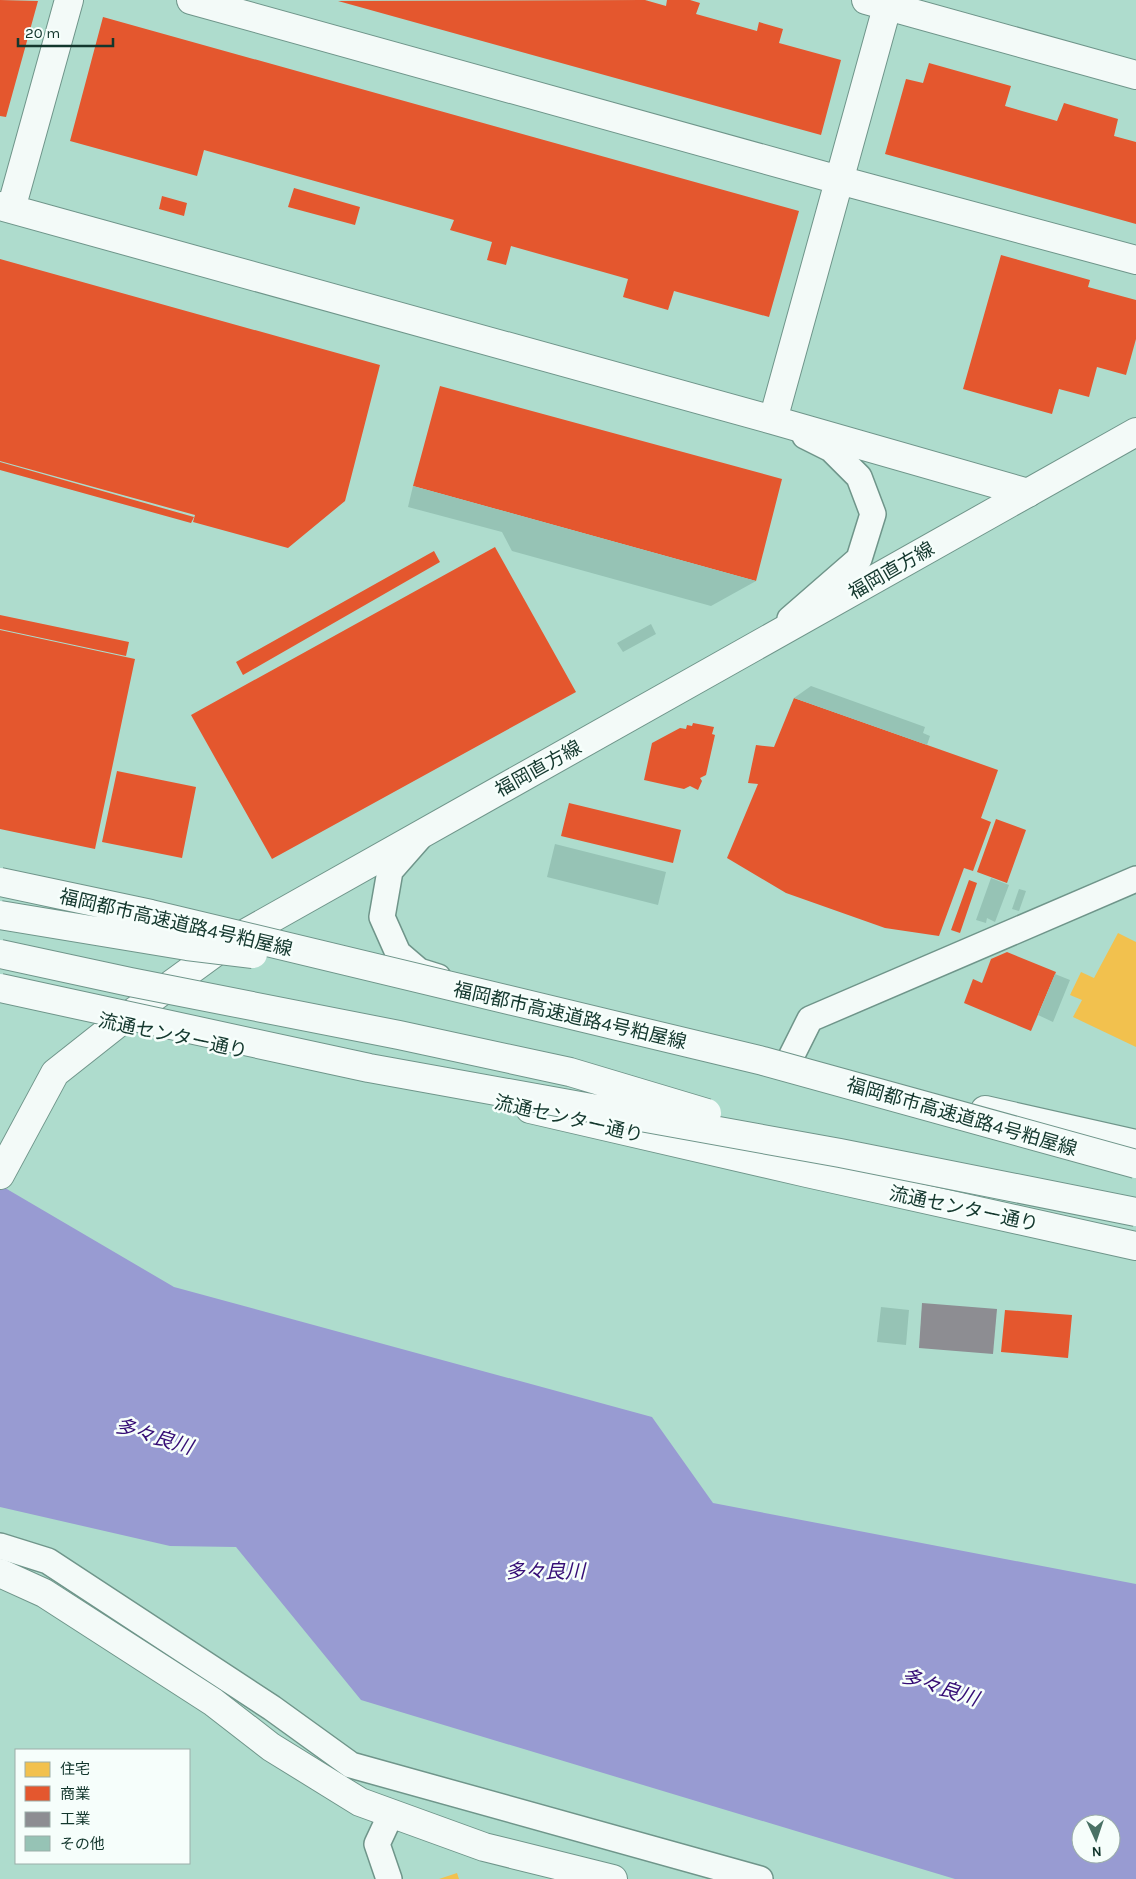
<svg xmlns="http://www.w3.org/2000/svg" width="1136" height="1879" viewBox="0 0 1136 1879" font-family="Karla,'Noto Sans JP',sans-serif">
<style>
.water{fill:#989bd2;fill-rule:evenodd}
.homes{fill:#f2c14e}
.shops{fill:#e4572e}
.industry{fill:#8d8d92}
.building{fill:#96c3b5}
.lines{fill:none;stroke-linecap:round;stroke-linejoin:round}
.street-casing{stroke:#6f958a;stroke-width:28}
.secondary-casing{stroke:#6f958a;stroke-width:30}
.primary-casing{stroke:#6f958a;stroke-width:30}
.highway-casing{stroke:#6f958a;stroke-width:30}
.street{stroke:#f3faf8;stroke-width:25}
.secondary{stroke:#f3faf8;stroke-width:28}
.primary{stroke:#f3faf8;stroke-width:28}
.highway{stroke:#f3faf8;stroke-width:28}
.highway-bridge-casing{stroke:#6f958a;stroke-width:30;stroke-linecap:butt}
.highway-bridge{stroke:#f3faf8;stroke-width:28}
.labels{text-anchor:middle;stroke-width:5;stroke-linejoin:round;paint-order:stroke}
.street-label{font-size:19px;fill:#13372d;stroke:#f6fefb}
.water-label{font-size:20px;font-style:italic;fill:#350d75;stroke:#f6fefb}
</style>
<rect width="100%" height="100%" fill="#aedccd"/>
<path class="water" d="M 0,1185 L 174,1287 L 652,1417 L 713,1503 L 1136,1584 L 1136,1879 L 955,1879 L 361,1700 L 236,1547 L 170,1546 L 0,1507 ZM 1081,1824 L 1111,1824 L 1111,1854 L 1081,1854 Z"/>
<path class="homes" d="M 1118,933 L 1136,942 L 1136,1047 L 1073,1017 L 1082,1000 L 1070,995 L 1081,972 L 1094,978 Z
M 457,1873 L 459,1879 L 439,1879 Z"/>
<path class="shops" d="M 0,0 L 38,1 L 6,117 L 0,116 Z
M 645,0 L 666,6 L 667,0 L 690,0 L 700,3 L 696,14 L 757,31 L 759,22 L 783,29 L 779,43 L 841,60 L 821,135 L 338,1 Z
M 103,17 L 799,211 L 769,317 L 674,291 L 668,310 L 623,297 L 628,279 L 511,246 L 506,265 L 487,260 L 492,242 L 450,230 L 454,220 L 204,150 L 197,176 L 70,141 Z
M 929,63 L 1011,86 L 1005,106 L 1057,121 L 1064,103 L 1118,119 L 1114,136 L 1136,142 L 1136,224 L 885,154 L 906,79 L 923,83 Z
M 294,188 L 360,207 L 355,225 L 288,207 Z
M 162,196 L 187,203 L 184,216 L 159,209 Z
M 1001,255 L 1090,280 L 1088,287 L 1136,300 L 1136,339 L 1126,375 L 1097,367 L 1089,397 L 1059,389 L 1052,414 L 963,389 Z
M 0,259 L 380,365 L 345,501 L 288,548 L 193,522 L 195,515 L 0,461 Z
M 440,386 L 782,479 L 756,581 L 413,486 Z
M 0,462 L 194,517 L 191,523 L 0,470 Z
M 495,547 L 576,692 L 272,859 L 191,715 Z
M 434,551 L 440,562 L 243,675 L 236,662 Z
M 0,615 L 129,642 L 126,656 L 0,629 Z
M 0,630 L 135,659 L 95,849 L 0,829 Z
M 794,698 L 998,770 L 981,818 L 991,822 L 973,871 L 964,868 L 939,936 L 885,928 L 786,893 L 727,858 L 758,784 L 748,783 L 756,745 L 774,747 Z
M 693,723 L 714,727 L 712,734 L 715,735 L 706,775 L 700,778 L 702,781 L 698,790 L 690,786 L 684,789 L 644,780 L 652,743 L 680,728 L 686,729 L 687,725 L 692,726 Z
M 117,771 L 196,787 L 182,858 L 102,842 Z
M 569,803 L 681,830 L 673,863 L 561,836 Z
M 996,819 L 1026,830 L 1007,883 L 977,872 Z
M 969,880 L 977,883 L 960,933 L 951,930 Z
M 1007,952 L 1056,972 L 1031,1031 L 964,1003 L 973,979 L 982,983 L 991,959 Z
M 1005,1310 L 1072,1315 L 1068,1358 L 1001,1352 Z"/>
<path class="industry" d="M 922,1303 L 997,1309 L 993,1354 L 919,1348 Z"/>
<path class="building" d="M 413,486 L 756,581 L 711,606 L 512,551 L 502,532 L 408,507 Z
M 651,624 L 656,634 L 623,652 L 617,643 Z
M 811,686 L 925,727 L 923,733 L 930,736 L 927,745 L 794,698 Z
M 555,844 L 666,872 L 658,905 L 547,877 Z
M 991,878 L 1009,885 L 995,922 L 987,918 L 986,923 L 976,920 Z
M 1019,889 L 1026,891 L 1019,911 L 1012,909 Z
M 1055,974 L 1070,980 L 1053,1022 L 1038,1015 Z
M 881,1307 L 909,1310 L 906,1345 L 877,1342 Z"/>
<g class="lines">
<defs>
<path id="street" d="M 790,619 L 859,559 L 873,514 L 859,477 L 831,449 L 805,436
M 419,838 L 390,871 L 382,917 L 398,953 L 419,971 L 438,977
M 787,1065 L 810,1019 L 1136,879
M 0,1546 L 48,1561 L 272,1708 L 351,1765 L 760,1879
M 389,1879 L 377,1844 L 391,1814"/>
<path id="secondary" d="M 191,0 L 839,180 L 1136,260
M 866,0 L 1136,75
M 0,206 L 773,420 L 1028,493
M 11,209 L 69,0
M 773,420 L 889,0
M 0,1573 L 44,1593 L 213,1702 L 271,1747 L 360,1802 L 484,1847 L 613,1879"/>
<path id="primary" d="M 0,1175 L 55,1073 L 117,1024 L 228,943 L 1136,432"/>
<path id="highway" d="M 530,1109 L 807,1173 L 1136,1246
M 985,1110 L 1136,1144"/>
</defs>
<use href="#street" class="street-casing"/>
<use href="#secondary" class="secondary-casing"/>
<use href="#primary" class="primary-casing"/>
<use href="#highway" class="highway-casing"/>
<use href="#street" class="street"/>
<use href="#secondary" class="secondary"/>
<use href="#primary" class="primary"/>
<use href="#highway" class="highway"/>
<defs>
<path id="highway-bridge" d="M 0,882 L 151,914 L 763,1061 L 1136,1164
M 0,915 L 187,946 L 253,954
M 0,954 L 130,982 L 399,1035 L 570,1072 L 707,1113
M 0,988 L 369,1068 L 840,1153 L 1136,1212"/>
</defs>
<use href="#highway-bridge" class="highway-bridge-casing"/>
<use href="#highway-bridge" class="highway-bridge"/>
</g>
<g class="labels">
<g class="street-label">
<text transform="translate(891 570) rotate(-30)" y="7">福岡直方線</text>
<text transform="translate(538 768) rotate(-29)" y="7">福岡直方線</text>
<text transform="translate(176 922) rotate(13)" y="7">福岡都市高速道路4号粕屋線</text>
<text transform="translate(570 1015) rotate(13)" y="7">福岡都市高速道路4号粕屋線</text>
<text transform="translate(173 1035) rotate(12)" y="7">流通センター通り</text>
<text transform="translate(962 1116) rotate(16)" y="7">福岡都市高速道路4号粕屋線</text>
<text transform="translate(569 1118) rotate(13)" y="7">流通センター通り</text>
<text transform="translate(964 1208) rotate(12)" y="7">流通センター通り</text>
</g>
<g class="water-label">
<text transform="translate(154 1436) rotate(17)" y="7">多々良川</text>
<text x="545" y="1578">多々良川</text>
<text transform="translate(940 1687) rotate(18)" y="7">多々良川</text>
</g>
</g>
<rect x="15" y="1749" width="175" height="115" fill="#f6fefb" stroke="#9baea9"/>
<rect x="25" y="1762" width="25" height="15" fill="#f2c14e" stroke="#9baea9"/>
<text x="60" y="1774" font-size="15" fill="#13372d">住宅</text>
<rect x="25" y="1786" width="25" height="15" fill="#e4572e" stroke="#9baea9"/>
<text x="60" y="1799" font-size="15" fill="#13372d">商業</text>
<rect x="25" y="1812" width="25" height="15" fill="#8d8d92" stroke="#9baea9"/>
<text x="60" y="1824" font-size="15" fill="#13372d">工業</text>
<rect x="25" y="1836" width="25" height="15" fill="#96c3b5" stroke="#9baea9"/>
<text x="60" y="1849" font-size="15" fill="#13372d">その他</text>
<g transform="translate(1096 1839) rotate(177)"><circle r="24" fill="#f6fefb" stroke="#9baea9"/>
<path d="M0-4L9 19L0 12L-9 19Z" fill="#497165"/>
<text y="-8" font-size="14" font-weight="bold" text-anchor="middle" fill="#13372d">N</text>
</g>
<path d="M18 38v8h95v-8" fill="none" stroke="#13372d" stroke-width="2.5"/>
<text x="25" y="38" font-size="15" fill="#13372d" stroke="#f6fefb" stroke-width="4" paint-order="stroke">20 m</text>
</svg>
